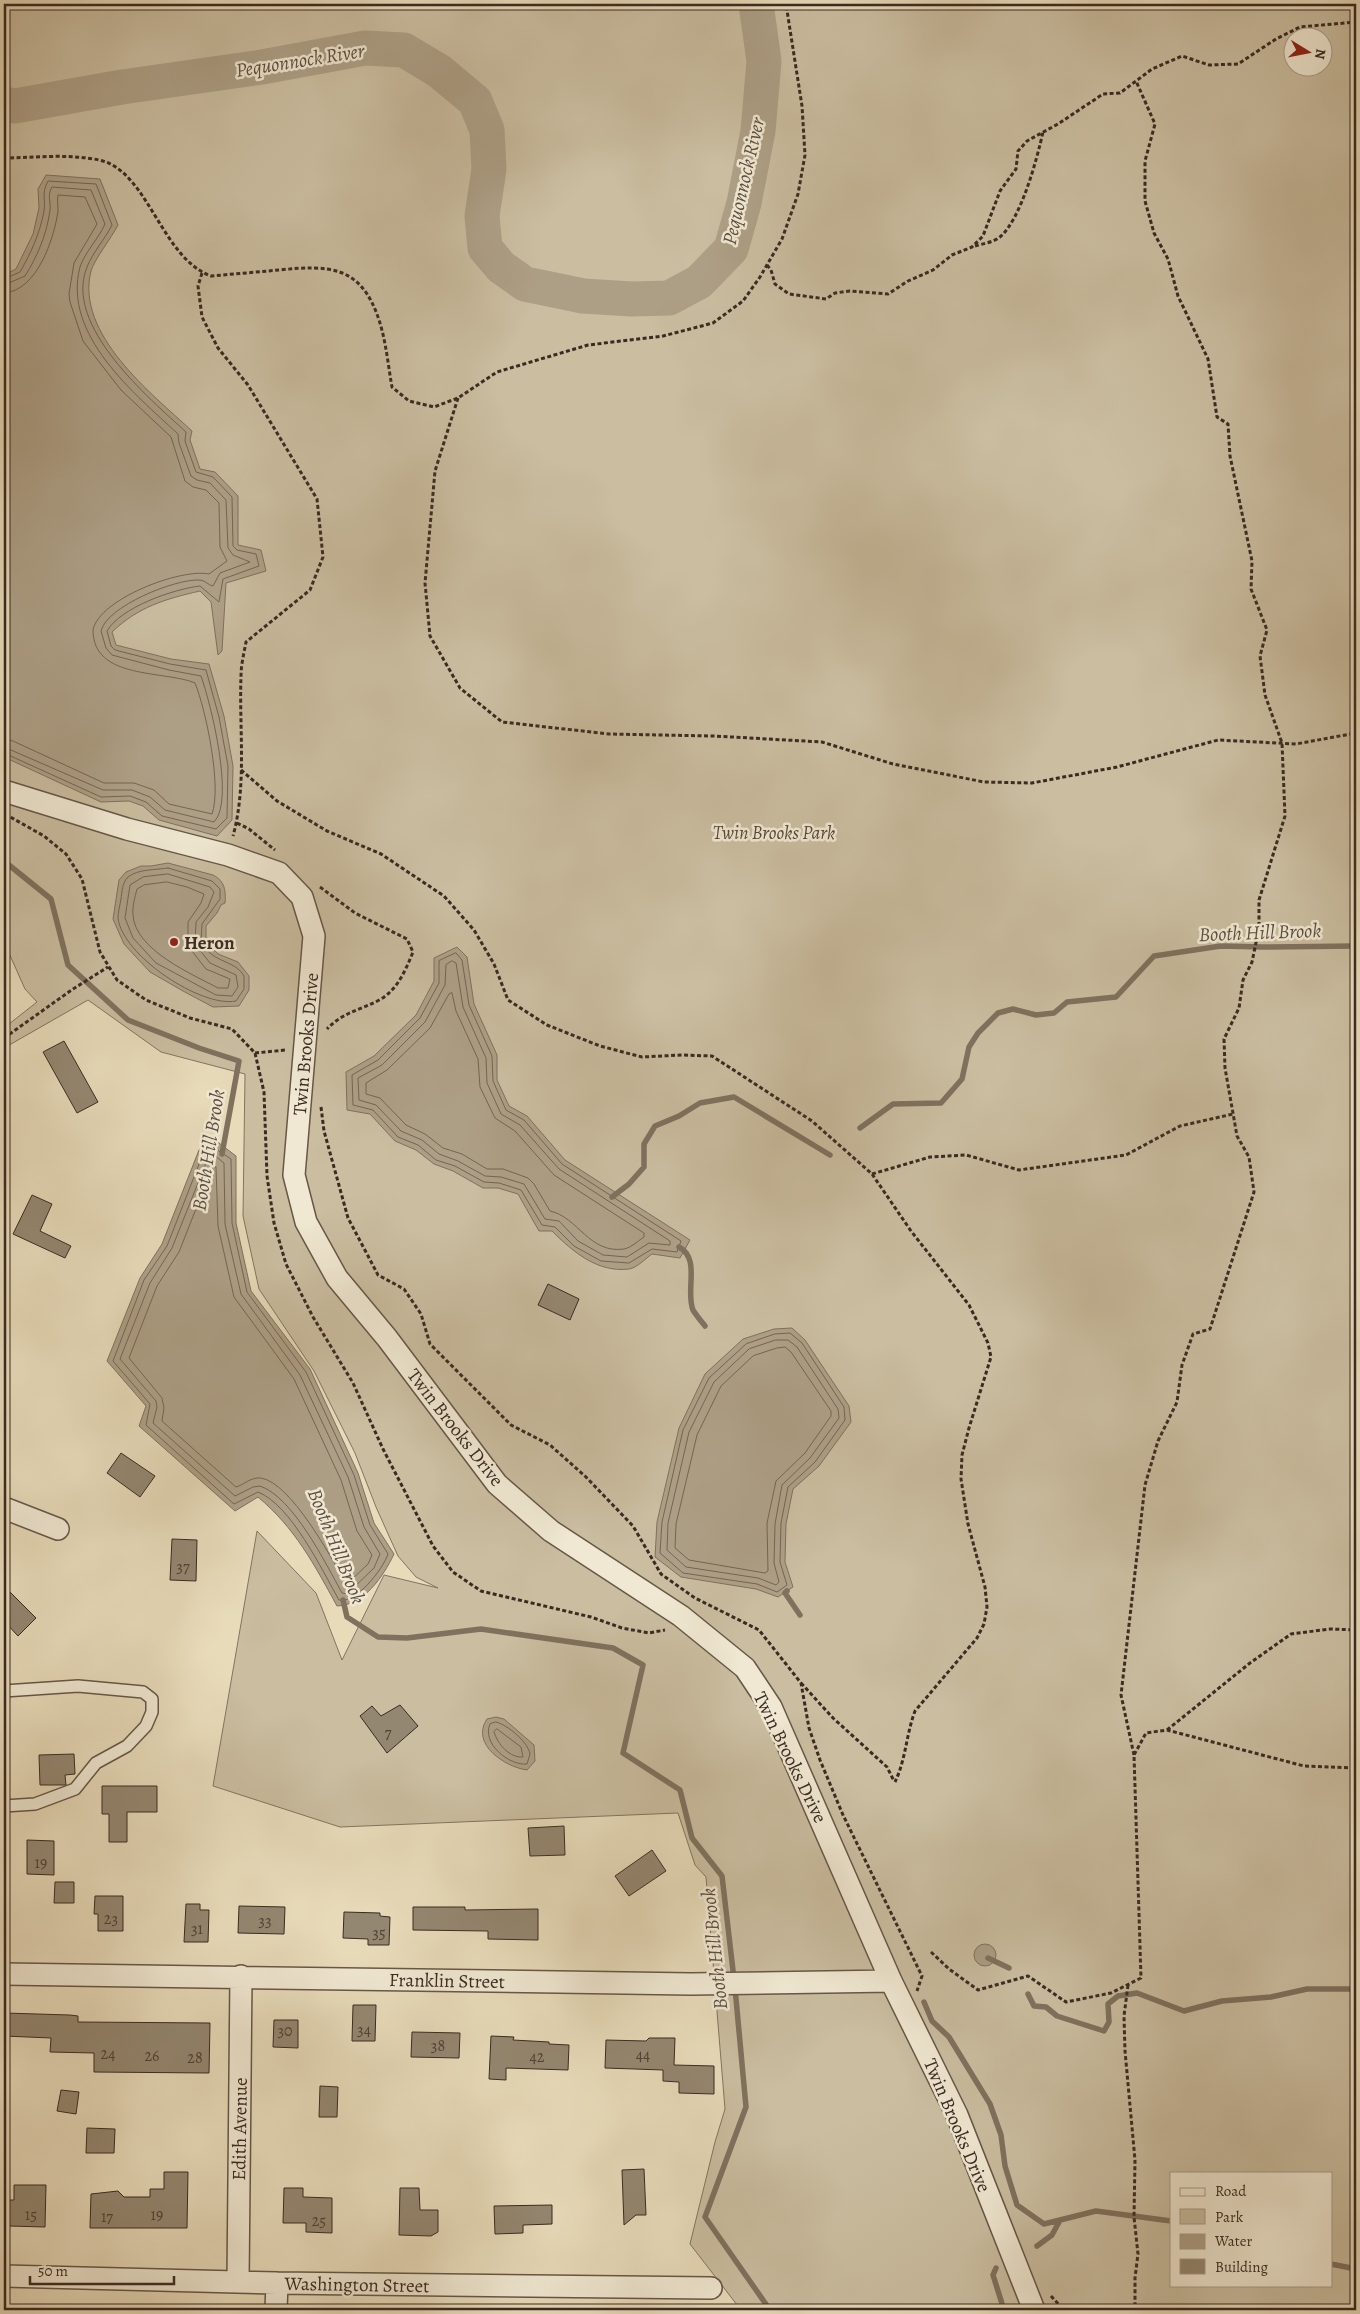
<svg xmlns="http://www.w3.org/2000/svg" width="1360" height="2314" viewBox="0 0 1360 2314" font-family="Alegreya,serif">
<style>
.green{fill:#cabda0;stroke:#827461;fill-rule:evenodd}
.water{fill:#ad9f86;stroke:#7f715e}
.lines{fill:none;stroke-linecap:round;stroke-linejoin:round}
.shore{stroke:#746554;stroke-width:1}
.stream{stroke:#7f715e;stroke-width:5.5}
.river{stroke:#ad9f86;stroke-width:35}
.building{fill:#948771;stroke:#3a2b22}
.service-casing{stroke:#665748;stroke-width:14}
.minor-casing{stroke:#665748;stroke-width:24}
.path{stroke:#3a2b22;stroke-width:3;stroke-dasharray:4 2.5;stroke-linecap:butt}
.service{stroke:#f0e8d2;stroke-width:11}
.minor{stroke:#f0e8d2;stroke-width:21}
.poi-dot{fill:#8f2418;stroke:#f0e8d2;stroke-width:2}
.labels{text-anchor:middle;stroke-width:5;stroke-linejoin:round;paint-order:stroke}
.number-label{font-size:16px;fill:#504236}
.park-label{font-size:19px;font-style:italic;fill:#57483b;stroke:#f0e8d2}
.poi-label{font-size:19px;font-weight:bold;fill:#3a2b22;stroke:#f0e8d2;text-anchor:start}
.street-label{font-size:19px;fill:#3a2b22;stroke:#f0e8d2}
.water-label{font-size:20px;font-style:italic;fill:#5c4e40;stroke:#f0e8d2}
</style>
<rect width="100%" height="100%" fill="#e8dbba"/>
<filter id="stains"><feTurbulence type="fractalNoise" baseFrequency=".004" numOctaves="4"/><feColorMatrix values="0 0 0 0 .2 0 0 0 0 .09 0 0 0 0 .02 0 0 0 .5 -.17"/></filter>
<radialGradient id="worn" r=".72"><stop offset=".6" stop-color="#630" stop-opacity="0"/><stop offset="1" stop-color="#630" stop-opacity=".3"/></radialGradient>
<path class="green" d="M 4,4 L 1356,4 L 1356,2310 L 741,2310 L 690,2244 L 715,2142 L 725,2109 L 706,1877 L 695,1865 L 678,1813 L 340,1827 L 213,1786 L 257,1531 L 316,1593 L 342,1660 L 384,1575 L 438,1588 L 416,1577 L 398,1556 L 376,1507 L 355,1453 L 314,1371 L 259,1289 L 243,1216 L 245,1074 L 161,1052 L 88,1000 L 4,1048 L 4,1028 L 37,1002 L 25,989 L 4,942 ZM 1292,38 L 1322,38 L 1322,68 L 1292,68 ZM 1171,2173 L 1331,2173 L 1331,2285 L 1171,2285 Z"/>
<path class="water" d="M 46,175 L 100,179 L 118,225 C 112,237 94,260 91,271 C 75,334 152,394 192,431 L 190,440 L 200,469 L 215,472 L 238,496 L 238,545 L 261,550 L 266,571 L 226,583 L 222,651 L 218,655 L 211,602 L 200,591 C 165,599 138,607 112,632 L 116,645 L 171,659 L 209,664 L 224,716 L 233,766 L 232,820 L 217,836 L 159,820 L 143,806 L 129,801 L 101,802 L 4,757 L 4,275 L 16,269 L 33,234 L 39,208 L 38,189 Z
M 168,863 L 213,875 C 225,881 226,891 225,903 L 221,905 L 217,913 L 206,926 L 206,941 L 218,954 L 238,962 L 249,976 L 249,990 L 239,1006 L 213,1007 L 183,991 L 150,972 L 124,944 L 113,919 L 119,880 L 126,872 L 141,866 L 151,866 Z
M 457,947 L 467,957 L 474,1004 L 497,1055 L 497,1080 L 509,1106 L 527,1116 L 565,1160 L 690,1240 L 680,1258 L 652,1254 C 646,1258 637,1268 629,1269 C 598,1273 573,1252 552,1231 L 539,1231 L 518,1194 L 498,1188 L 483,1188 L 453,1171 L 434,1164 L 416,1150 L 395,1141 L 370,1114 L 347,1110 L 346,1072 L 374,1056 L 416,1015 L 434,981 L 434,958 Z
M 215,1140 L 236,1156 L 236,1223 L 251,1291 L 310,1369 L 358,1473 L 374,1523 L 394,1554 C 383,1577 364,1605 337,1606 C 314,1564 295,1528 258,1497 L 235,1511 L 139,1426 L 146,1406 L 107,1361 L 140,1278 L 162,1244 L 199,1150 Z
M 792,1328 L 805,1340 L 849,1406 L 851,1422 L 819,1466 L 793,1489 L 786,1524 L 785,1562 L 793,1587 L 778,1597 L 756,1589 L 681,1577 L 655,1557 L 657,1522 L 679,1428 L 705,1374 L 743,1339 L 774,1329 Z
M 496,1717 L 504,1719 L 534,1745 L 535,1761 L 527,1770 C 505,1767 470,1744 487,1719 Z
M974 1955a11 11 0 1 1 22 0a11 11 0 1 1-22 0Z"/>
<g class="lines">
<path class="shore" d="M 4,279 L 20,272 C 31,253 40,233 44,211 C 46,198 41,194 48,181 L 96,184 L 112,225 C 105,239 93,252 87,267 C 63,326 149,398 186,432 L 185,441 L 196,472 L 213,477 L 232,497 L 233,546 L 237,550 L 256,554 L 259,566 L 223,579 L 219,602 L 200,586 C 174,589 121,607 107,631 L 111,646 L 115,650 L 170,664 L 206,670 L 219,717 L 228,766 L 227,818 L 216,829 L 162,816 L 146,802 L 130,796 L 101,797 L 4,753
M 4,285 L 25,276 C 37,257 47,234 50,210 C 51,202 47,195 52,187 L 91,190 L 105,224 C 99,238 85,252 80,267 C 62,335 135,394 178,434 L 179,443 L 191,476 L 197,480 L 210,483 L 226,500 L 228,548 L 233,555 L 250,562 L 220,573 L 213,586 C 208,585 205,580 199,580 C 175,579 107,606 101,631 L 106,648 L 112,655 L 169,670 L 201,676 C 211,704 235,801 214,822 L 165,810 L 150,797 L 132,790 L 103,790 L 4,747
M 4,293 C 37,291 54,239 58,211 C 58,205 57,200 58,195 L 85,197 L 97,224 L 74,263 L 69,294 L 70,302 L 83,341 L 121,390 L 171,437 L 185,481 L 193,487 L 206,490 L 219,503 L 220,547 L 227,561 L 209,574 C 181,568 99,599 93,630 C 93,680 164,670 195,683 C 206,710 222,787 212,814 L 169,804 L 154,790 L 134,783 L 104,783 L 13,741 L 4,739
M 168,868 L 212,881 L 220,889 L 220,899 L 202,924 L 201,942 C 213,964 234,959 244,976 L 244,989 L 236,1001 C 201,1008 122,955 118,918 C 118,912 120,905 121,899 C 122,892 122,883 128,877 C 138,869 155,870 168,868 Z
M 168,874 L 210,887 L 214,892 L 208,907 L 196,922 L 195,944 L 210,963 L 236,975 L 238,987 L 232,996 L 216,995 L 156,963 L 133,938 L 125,918 L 130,885 L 143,877 Z
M 167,882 L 187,887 L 204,894 L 201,903 L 188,922 L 188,946 L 206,969 L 230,979 L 228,988 L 218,988 C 192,974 135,950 133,915 C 132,907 135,897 137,889 L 144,885 Z
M 456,953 L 462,960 L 469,1005 L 492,1056 L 493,1081 L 506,1110 L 524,1120 L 562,1164 L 681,1241 L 677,1252 L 652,1249 L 629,1263 L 601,1261 L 574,1246 L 555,1227 L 542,1225 L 521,1190 L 499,1183 L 484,1182 L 455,1166 L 436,1160 L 418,1145 L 398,1137 L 373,1110 L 353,1105 L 352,1075 L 378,1060 L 420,1018 L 439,983 L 439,961 Z
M 452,961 L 456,963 L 463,1007 L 486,1058 L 487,1083 L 501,1114 L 520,1125 L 559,1169 L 670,1241 L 670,1245 L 649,1243 L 627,1257 L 603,1255 L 578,1241 L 559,1221 L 545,1219 L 524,1184 L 501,1177 L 485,1176 L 458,1161 L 439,1154 L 422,1140 L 401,1131 L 376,1105 L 359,1100 L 358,1078 L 382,1065 L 425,1022 L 445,985 L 446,965 Z
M 452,993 L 456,1011 L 478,1059 L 480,1087 L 495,1118 L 515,1131 L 554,1175 L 644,1233 L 644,1237 C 639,1240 631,1248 624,1249 C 589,1254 578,1217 550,1211 L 534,1184 L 528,1178 L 503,1169 L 487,1169 L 462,1154 L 443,1148 L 425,1134 L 406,1125 L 380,1098 L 366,1094 L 366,1083 L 387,1070 L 430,1028 L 449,994 Z
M 213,1147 L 231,1159 L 232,1223 L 247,1292 L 306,1372 L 354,1475 L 370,1525 L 388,1554 C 383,1569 356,1604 339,1600 C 322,1570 291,1505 258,1492 L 234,1504 L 146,1425 L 150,1404 L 113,1361 L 144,1280 L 167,1246 L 203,1154 Z
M 213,1154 L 224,1163 L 225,1224 L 241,1294 L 300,1375 L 348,1477 L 364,1527 L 380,1554 L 374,1568 L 347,1594 L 342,1593 C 326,1564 293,1497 260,1486 L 253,1487 L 235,1496 L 153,1423 L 157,1407 L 156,1401 L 120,1359 L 150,1283 L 172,1248 L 208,1158 Z
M 216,1167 L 218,1226 L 234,1297 L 294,1379 L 341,1480 L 357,1531 L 372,1555 L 368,1564 L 348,1583 L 345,1582 C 331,1557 291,1483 261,1478 C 250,1477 244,1485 236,1487 L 162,1421 L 164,1408 L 162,1398 L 129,1358 L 157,1286 L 179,1252 L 212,1168 Z
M 775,1334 L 790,1333 L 802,1343 L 844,1407 L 845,1420 L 815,1462 L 788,1487 L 781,1523 L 780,1562 L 787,1585 L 777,1592 L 757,1584 L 683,1573 L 660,1553 L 662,1522 L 683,1430 L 709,1378 L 746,1344 Z
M 776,1340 L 788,1340 L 797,1347 L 838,1409 L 839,1418 L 810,1458 L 782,1485 L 775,1524 L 774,1563 L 779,1582 L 776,1585 L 758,1578 L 686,1567 L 667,1550 L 668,1523 L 689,1432 L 714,1382 L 749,1349 Z
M 777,1348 L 785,1347 L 791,1352 L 831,1411 L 831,1416 L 805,1453 L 776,1481 L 767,1523 L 768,1571 L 765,1573 L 689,1560 L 675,1548 L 676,1524 L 697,1435 L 721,1386 L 753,1356 Z
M 496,1722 C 508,1725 528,1742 530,1754 L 527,1764 C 509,1766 481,1743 490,1724 Z
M 497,1729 L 521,1747 L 523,1757 C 510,1758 498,1745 494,1732 Z"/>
<path class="stream" d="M 4,861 L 51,899 L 68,965 L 128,1020 L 199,1048 L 239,1061 L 222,1154
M 860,1128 L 893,1104 L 941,1103 L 962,1079 L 969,1047 L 978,1033 L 998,1013 L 1013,1009 L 1036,1015 L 1054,1013 L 1067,1002 L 1116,997 L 1154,956 L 1221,946 L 1262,947 L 1356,946
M 612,1197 L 629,1184 L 644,1167 L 644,1144 L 655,1126 L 679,1116 L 700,1103 L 734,1097 L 830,1155
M 679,1247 C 701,1259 685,1290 693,1310 C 696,1315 701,1321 705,1326
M 787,1591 L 785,1593 L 800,1615
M 343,1600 L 347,1617 L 378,1637 L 407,1638 L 481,1629 L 613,1648 L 643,1665 L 623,1753 L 680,1790 L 692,1838 L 722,1876 L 734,1979
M 988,1958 L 1009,1968
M 735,1988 L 746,2107 L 705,2217 L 770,2310
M 1028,1994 L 1034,2006 L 1046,2007 L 1057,2016 L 1104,2031 L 1109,2022 L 1108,2004 L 1118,1996 L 1137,1993 L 1184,2011 L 1222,2001 L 1271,1997 L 1307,1989 L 1356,1989
M 924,2002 L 932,2021 L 949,2037 L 990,2104 L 1001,2135 L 1005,2166 L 1017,2205 L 1044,2224 L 1096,2211 L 1171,2221
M 1037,2246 L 1052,2235 L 1059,2222
M 1331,2264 L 1356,2269
M 996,2268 L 993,2275 L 1004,2310"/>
<path class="river" d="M 4,104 L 15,106 L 122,87 L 262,67 L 365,48 L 404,50 L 439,71 L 475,101 L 487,130 L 489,169 L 482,216 L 485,248 L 501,267 L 525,284 L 583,296 L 632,299 L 669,298 L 699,282 L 731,249 L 744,203 L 758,131 L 764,61 L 756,4"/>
</g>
<path class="building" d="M 64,1041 L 98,1102 L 77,1113 L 43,1052 Z
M 32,1195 L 52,1204 L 40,1231 L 71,1246 L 65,1258 L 13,1234 Z
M 548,1284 L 579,1299 L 570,1320 L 538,1305 Z
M 121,1453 L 155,1476 L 140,1497 L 107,1473 Z
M 172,1539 L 197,1540 L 196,1581 L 170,1580 Z
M 4,1586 L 36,1618 L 18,1636 L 4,1621 Z
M 400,1705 L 418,1726 L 387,1753 L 360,1716 L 372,1706 L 381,1716 Z
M 74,1754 L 75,1774 L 65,1775 L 66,1785 L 40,1785 L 39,1755 Z
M 102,1786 L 157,1786 L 157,1812 L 127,1812 L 127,1842 L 109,1842 L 109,1814 L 102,1814 Z
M 564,1826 L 565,1855 L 530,1856 L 528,1828 Z
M 27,1840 L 54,1841 L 54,1875 L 27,1874 Z
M 652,1850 L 666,1871 L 629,1896 L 615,1876 Z
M 55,1882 L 74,1882 L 74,1903 L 54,1903 Z
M 95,1896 L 123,1896 L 123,1931 L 98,1931 L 98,1914 L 94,1914 Z
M 186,1904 L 200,1904 L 200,1910 L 209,1910 L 208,1942 L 184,1942 Z
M 239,1906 L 285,1907 L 284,1934 L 238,1933 Z
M 413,1907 L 465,1907 L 465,1910 L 538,1909 L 538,1940 L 488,1939 L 488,1931 L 413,1930 Z
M 344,1912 L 380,1913 L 380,1916 L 390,1917 L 389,1945 L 368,1945 L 368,1939 L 343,1938 Z
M 353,2005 L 376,2005 L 375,2041 L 352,2041 Z
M 4,2013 L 70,2015 L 78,2016 L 78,2022 L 210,2023 L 209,2073 L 94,2072 L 94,2053 L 50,2052 L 51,2038 L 4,2036 Z
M 274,2020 L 298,2020 L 298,2048 L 273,2047 Z
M 412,2032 L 460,2033 L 459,2058 L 411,2057 Z
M 491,2036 L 514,2037 L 513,2040 L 549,2042 L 549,2044 L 569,2045 L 568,2070 L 506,2068 L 506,2080 L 489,2079 Z
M 649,2038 L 675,2038 L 674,2065 L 714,2066 L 714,2094 L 679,2093 L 679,2082 L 663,2081 L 663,2070 L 605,2068 L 606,2040 L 646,2041 Z
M 320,2086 L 338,2087 L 337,2117 L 319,2117 Z
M 61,2090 L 79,2092 L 76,2114 L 57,2111 Z
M 87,2128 L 115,2129 L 114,2153 L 86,2153 Z
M 644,2169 L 646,2215 L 636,2215 L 624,2225 L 622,2170 Z
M 164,2172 L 188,2172 L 187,2228 L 90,2228 L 91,2194 L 118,2191 L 124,2197 L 150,2197 L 150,2189 L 164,2189 Z
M 14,2185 L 46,2185 L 45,2227 L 9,2226 L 9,2200 L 14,2200 Z
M 284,2188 L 303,2188 L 303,2197 L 332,2198 L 332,2233 L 306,2232 L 306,2223 L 283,2223 Z
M 400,2188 L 419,2188 L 420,2210 L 438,2210 L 438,2232 L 431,2236 L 399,2235 Z
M 552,2205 L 552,2224 L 523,2225 L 523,2233 L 495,2234 L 494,2206 Z"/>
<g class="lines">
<defs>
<path id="service" d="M 4,1691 L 78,1686 L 143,1692 L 152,1699 L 152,1712 L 146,1726 L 127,1746 L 96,1763 L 75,1789 L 35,1804 L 4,1806"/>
<path id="minor" d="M 4,791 L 127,829 L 228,855 L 279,873 L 302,897 L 314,936 L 294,1175 L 306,1222 L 337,1278 L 387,1338 L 497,1484 L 551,1531 L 681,1616 L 745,1668 L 771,1707 L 891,1981 L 957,2115 L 1034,2310
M 4,1508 L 58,1529
M 4,1974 L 691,1984 L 891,1981
M 4,2276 L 277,2283 L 711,2288
M 238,2282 L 241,1976
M 276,2310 L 277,2283"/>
</defs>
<use href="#service" class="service-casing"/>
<use href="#minor" class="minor-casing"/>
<path class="path" d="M 4,160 L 10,158 C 39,157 70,154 99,160 C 148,170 161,258 211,276 C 234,274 257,272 279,270 C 329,265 361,265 379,320 C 386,341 388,365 392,387 L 409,401 L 434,407 L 458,398 L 497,372 L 588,345 L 663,336 L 713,323 L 743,301 L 760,277 L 782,239 L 798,194 L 805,155 L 802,106 L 786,4
M 975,246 C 982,244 994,242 1000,237 C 1021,219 1037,159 1043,132
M 767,265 L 771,270 L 775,284 L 789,294 L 826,299 L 835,293 L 850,291 L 888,294 L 908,281 L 933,270 L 952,255 L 972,247 L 983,236 L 1000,191 L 1016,169 L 1018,151 L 1027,141 L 1058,124 L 1103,94 L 1120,93 L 1152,69 L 1182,56 L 1209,65 L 1238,64 L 1276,39 L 1300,27 L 1356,22
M 202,273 L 198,286 L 202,317 L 218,348 L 248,385 L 317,499 L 323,557 L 310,590 L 246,642 C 244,653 241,665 241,676 C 239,729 247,785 233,836
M 458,398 L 435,471 L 425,583 L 430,636 L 460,688 L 502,722 L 609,734 L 714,736 L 822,742 L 893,764 L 984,782 L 1032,783 L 1117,767 L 1218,740 L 1296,744 L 1356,733
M 241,770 L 277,801 L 327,831 L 381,854 L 444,896 L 474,930 L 494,964 L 508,1000 L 547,1025 L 600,1046 L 642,1057 L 682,1055 L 712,1056 L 812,1121 L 872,1174 L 911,1231 L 969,1305 L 988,1343 L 991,1357 L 969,1428 L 962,1455 L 961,1479 L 968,1524 L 985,1587 L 987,1607 L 984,1624 L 977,1638 L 915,1711 C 906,1735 906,1759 895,1782
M 5,814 L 44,836 L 66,854 L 82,879 L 100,952 L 117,980 L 146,1000 L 190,1018 L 232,1029 L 255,1053 L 264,1092 L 267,1176 L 274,1223 L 286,1264 L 313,1317 L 353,1383 L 383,1449 L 433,1546 L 453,1572 L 481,1591 L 591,1617 L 622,1628 L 649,1633 L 665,1630
M 237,823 L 249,829 L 275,850
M 320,887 L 355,913 L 407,939 L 413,952 C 406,969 398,989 381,999 C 362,1010 344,1011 327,1029
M 4,1038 L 73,989 L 108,967
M 255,1053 L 286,1050
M 321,1107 L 324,1131 L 348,1218 L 378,1275 L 404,1289 L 421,1314 L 430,1344 L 511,1425 L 550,1445 L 586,1477 L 633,1526 L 661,1574 L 695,1598 L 759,1630 L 801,1683 L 809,1728 L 820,1760 L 843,1815 L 922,1976 L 917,1991
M 872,1174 L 930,1157 L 966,1155 L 1019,1170 L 1126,1155 L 1180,1126 L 1233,1114
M 801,1683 L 833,1718 L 887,1767 L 894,1781
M 1167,1730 L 1250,1663 L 1291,1634 L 1330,1629 L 1356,1630
M 1134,1755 L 1121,1695 L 1145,1485 L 1158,1441 L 1177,1402 L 1182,1365 L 1193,1334 L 1210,1329 L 1254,1192 L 1249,1157 L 1237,1136 L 1225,1068 L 1224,1039 L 1239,1008 L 1243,980 L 1252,962 L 1259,928 L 1259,900 L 1285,816 L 1282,743 L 1265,695 L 1260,656 L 1267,630 L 1251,589 L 1252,561 L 1230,456 L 1228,424 L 1217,417 L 1208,359 L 1178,296 L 1168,259 L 1154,233 L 1145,201 L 1145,161 L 1155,124 L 1136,81
M 931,1952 L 949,1969 L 978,1990 L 1028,1976 L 1066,2002 L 1111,1993 L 1141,1978 L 1134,1755 L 1146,1733 L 1167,1730 L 1304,1766 L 1356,1768
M 1128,1985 L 1124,2016 L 1125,2051 L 1135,2160 L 1134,2217 L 1138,2254 L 1135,2278 L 1135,2310
M 1051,2296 L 1064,2310"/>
<use href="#service" class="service"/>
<use href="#minor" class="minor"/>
</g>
<circle class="poi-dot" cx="174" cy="942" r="5"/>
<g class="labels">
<g class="number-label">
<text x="183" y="1572">37</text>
<text x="388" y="1738">7</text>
<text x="41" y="1868">19</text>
<text x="111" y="1924">23</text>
<text x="265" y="1926">33</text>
<text x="197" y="1934">31</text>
<text x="379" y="1938">35</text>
<text x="364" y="2035">34</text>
<text x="285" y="2036">30</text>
<text x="438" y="2051">38</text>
<text x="108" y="2059">24</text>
<text x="643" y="2060">44</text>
<text x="152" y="2061">26</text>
<text x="537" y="2062">42</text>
<text x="195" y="2063">28</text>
<text x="31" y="2220">15</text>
<text x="157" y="2220">19</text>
<text x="107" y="2222">17</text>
<text x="319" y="2226">25</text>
</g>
<g class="park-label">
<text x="774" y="839">Twin Brooks Park</text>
</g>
<g class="poi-label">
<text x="184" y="949">Heron</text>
</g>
<g class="street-label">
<text transform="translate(305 1044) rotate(-85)" y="7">Twin Brooks Drive</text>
<text transform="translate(456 1427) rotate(52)" y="7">Twin Brooks Drive</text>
<text transform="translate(791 1757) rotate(64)" y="7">Twin Brooks Drive</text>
<text transform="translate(447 1980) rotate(1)" y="7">Franklin Street</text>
<text transform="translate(958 2125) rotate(67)" y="7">Twin Brooks Drive</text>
<text transform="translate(239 2129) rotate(-89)" y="7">Edith Avenue</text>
<text transform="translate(357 2284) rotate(1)" y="7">Washington Street</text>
</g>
<g class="water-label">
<text transform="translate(300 60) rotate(-9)" y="7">Pequonnock River</text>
<text transform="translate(743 181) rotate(-77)" y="7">Pequonnock River</text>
<text transform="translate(1260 932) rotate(-2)" y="7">Booth Hill Brook</text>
<text transform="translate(208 1150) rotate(-81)" y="7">Booth Hill Brook</text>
<text transform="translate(337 1546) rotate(68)" y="7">Booth Hill Brook</text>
<text transform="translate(714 1949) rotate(-96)" y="7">Booth Hill Brook</text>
</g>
</g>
<rect width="1360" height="2314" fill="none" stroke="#e8dbba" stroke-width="20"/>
<rect x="5" y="5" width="1350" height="2304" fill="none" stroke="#3a2b22" stroke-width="2.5"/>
<rect x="10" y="10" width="1340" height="2294" fill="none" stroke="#3a2b22"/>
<rect x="1170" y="2172" width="162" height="115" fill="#f0e8d2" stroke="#a79c8c"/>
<rect x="1180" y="2188" width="25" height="8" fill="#f0e8d2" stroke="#a79c8c"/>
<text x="1215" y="2196" font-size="15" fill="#3a2b22">Road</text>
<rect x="1180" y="2209" width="25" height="15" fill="#cabda0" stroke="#a79c8c"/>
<text x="1215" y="2222" font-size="15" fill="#3a2b22">Park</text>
<rect x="1180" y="2234" width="25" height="15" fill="#ad9f86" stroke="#a79c8c"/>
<text x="1215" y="2246" font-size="15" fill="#3a2b22">Water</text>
<rect x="1180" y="2259" width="25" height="15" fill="#948771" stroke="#a79c8c"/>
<text x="1215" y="2272" font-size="15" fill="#3a2b22">Building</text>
<g transform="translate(1308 52) rotate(100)"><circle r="24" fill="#f0e8d2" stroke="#a79c8c"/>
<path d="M0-4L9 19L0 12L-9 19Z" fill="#8f2418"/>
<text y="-8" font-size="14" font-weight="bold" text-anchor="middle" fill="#3a2b22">N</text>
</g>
<path d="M30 2276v8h144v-8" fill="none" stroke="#3a2b22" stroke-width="2.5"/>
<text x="38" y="2276" font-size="15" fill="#3a2b22" stroke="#f0e8d2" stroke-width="4" paint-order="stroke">50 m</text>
<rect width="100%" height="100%" filter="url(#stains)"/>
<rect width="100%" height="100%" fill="url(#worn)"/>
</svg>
